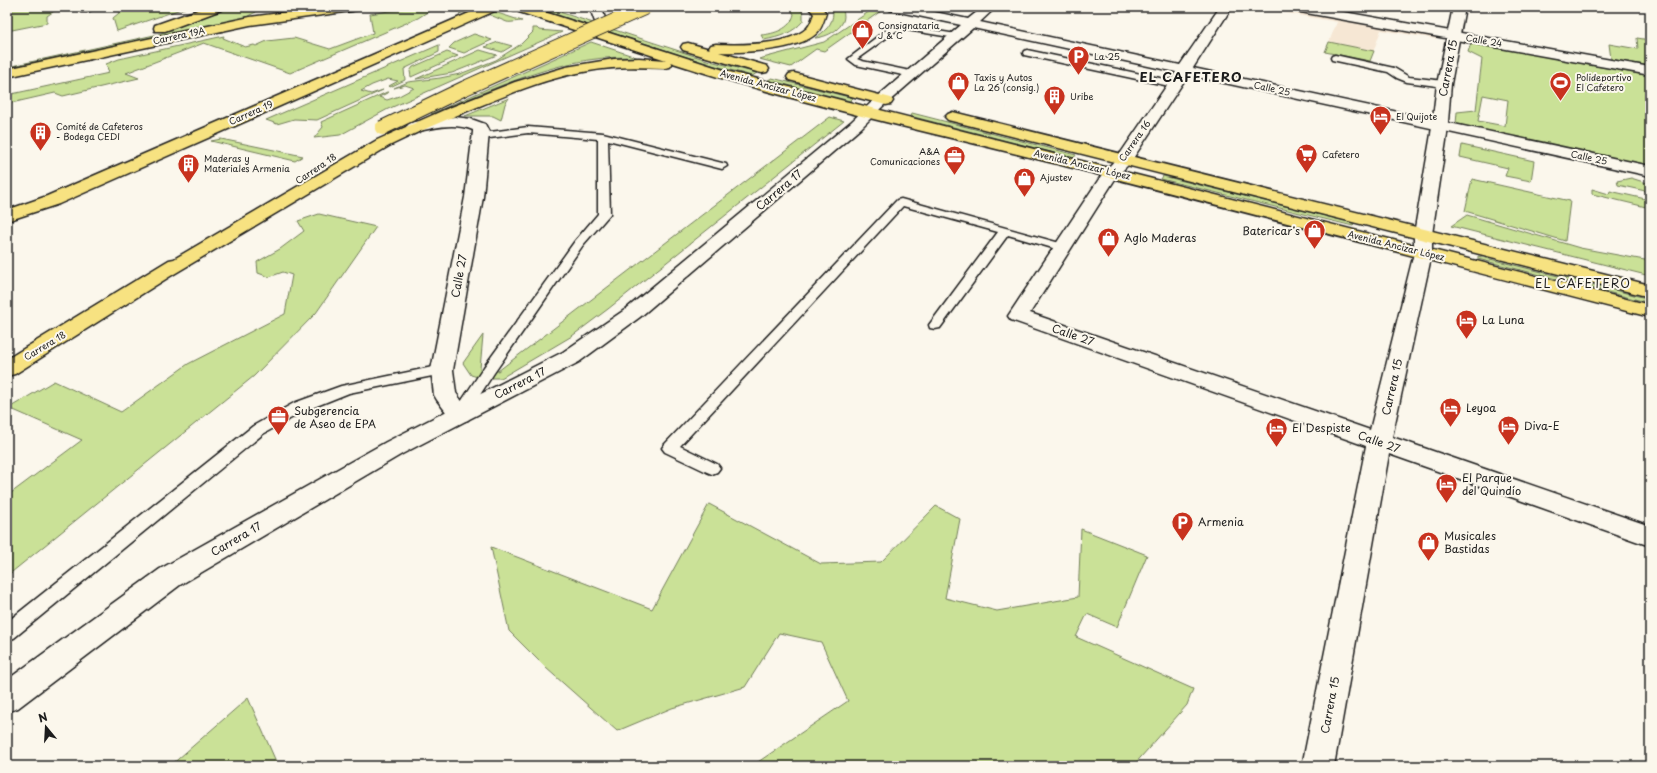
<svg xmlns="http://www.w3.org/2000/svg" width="1657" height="773" viewBox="0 0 1657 773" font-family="'Playpen Sans',sans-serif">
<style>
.built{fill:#f6e7d4}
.green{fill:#cae197;stroke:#737e5a;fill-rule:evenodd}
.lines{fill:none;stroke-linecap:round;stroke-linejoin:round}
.service-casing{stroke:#1c1c1c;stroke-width:3}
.minor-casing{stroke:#1c1c1c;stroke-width:3}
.tertiary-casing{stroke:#1c1c1c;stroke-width:3}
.primary-casing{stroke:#1c1c1c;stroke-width:3}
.service{fill:#fbf7ec;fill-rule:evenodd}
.minor{fill:#fbf7ec;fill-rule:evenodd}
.tertiary{fill:#fbf7ec;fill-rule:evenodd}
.primary{fill:#f7e281;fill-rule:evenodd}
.primary-bridge-casing{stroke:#1c1c1c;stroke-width:16;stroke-linecap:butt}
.primary-bridge{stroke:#f7e281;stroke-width:14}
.labels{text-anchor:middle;stroke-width:4;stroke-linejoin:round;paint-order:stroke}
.far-poi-label{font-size:9px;fill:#1c1c1c;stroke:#fbf7ec;text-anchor:start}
.far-street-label{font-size:9px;fill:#1c1c1c;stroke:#fbf7ec}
.street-label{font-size:11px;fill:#1c1c1c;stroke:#fbf7ec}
.poi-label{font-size:11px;fill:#1c1c1c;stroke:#fbf7ec;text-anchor:start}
.neighbourhood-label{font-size:12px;letter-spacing:1px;fill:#1c1c1c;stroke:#fbf7ec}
.far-district-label{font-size:13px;font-weight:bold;letter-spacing:1px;fill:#1c1c1c;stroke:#fbf7ec}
</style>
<rect width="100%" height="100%" fill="#fbf7ec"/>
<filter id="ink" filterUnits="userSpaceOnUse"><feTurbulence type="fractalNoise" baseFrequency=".025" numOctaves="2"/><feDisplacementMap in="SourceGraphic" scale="8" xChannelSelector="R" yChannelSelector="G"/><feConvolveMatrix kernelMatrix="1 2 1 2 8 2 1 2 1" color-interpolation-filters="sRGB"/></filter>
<g filter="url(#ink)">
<path class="built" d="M 1254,7 L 1317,7 L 1439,29 L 1436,39 L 1381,30 L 1370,61 L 1325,52 L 1337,22 Z"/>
<path class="green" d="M 7,7 L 60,7 L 47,16 L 47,23 L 7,31 Z
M 134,7 L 171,7 L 176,10 L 187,7 L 117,31 L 113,18 L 119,13 Z
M 230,7 L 256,7 L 256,12 L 242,19 L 7,68 L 7,67 L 159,34 Z
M 414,7 L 431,7 L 429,11 L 418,18 L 290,73 L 204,43 L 126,73 L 139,78 L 63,96 L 55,93 L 7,104 L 7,95 L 109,73 L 106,64 L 119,59 L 224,36 L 223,38 L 245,47 L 254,45 L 256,46 L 267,41 L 294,38 L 330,49 L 373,33 L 370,14 Z
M 465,7 L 479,7 L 522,21 C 518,21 510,23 507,22 C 491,16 476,6 459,14 L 464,10 Z
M 533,7 L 544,7 L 710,61 L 757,73 L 752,76 L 705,63 Z
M 789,7 L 799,7 L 803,13 L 803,21 C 793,33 780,37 764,40 L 761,35 C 774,34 791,29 794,14 Z
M 830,7 L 841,7 C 852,24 830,37 815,38 C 825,31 833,25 833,12 Z
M 873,9 L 881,11 L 824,51 L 816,49 L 791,67 L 759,59 L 824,42 Z
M 533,28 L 537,28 L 539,30 L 562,32 L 388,109 L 340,135 L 314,138 L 323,127 L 321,122 L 387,92 L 389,92 L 379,97 L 387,100 L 399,96 L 414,88 L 405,85 L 394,88 L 408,82 L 440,78 L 460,74 L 496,60 L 521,44 L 533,32 Z
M 474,34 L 492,40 L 464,53 L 449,48 L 454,43 Z
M 1637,38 L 1650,40 L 1650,66 L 1611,59 L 1609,44 L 1638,49 Z
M 498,42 L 512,46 L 502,52 L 485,47 Z
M 591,42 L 639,58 C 571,51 494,89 431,114 Z
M 1329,42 L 1374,51 L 1370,61 L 1325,52 Z
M 1471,43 L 1650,76 L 1650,166 L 1456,124 L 1457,112 L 1476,110 L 1482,59 L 1468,52 ZM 1483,95 L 1508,100 L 1505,126 L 1478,121 Z
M 439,45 L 439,52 L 404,69 L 405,80 L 390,87 L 389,86 L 398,81 L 388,79 L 372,85 L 361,91 L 371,94 L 383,90 L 317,120 L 294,119 L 277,124 L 266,120 Z
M 480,50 L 497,55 L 452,73 L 416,79 Z
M 447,52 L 458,56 L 411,77 L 410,71 L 413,67 Z
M 772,78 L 853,98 L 850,101 L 768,80 Z
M 509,98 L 505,104 L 501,120 L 493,116 L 465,116 Z
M 912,113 L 1076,155 L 1074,158 L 910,116 Z
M 830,117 L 844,121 L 608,309 L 572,336 L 501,378 L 481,378 L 471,375 L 463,363 L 483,335 L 480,369 L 498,371 Z
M 221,139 L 303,156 L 295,161 L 211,141 Z
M 1462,145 L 1534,161 L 1531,181 L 1505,176 L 1508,168 L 1460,157 Z
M 1163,176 L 1354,223 L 1353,226 L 1161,179 Z
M 1631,178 L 1650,184 L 1650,192 L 1618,185 L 1617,181 Z
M 1472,179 L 1570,201 L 1565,241 L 1465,211 Z
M 1592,189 L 1609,194 L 1610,191 L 1650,200 L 1650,208 L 1592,194 Z
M 319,214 L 376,227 L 316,313 L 254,376 L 7,576 L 7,496 L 82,440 L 9,408 L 54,381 L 121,412 L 188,364 L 285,314 L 292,275 L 283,272 L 269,277 L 258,273 L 257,262 L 280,249 L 304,231 L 298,221 Z
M 1467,215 L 1580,248 L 1650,261 L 1650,276 L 1451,226 Z
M 1478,256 L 1650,299 L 1650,303 L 1478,259 Z
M 709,504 L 821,564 L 881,562 L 936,506 L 960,519 L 945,598 L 997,611 L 1078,597 L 1081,529 L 1147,555 L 1117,627 L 1087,614 L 1076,637 L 1193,689 L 1187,705 L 1133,766 L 752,766 L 848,701 L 821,642 L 779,633 L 745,687 L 672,708 L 617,731 L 546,668 L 509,631 L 491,547 L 652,609 Z
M 248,698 L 278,766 L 170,766 Z"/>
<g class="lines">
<defs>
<path id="service" d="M 86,7 L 98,7 L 87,12 L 81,12 L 81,8 Z
M 901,25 L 956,34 L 960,36 L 956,38 L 901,29 L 896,31 L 857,59 L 862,61 L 915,72 L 916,74 L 912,77 L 856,65 L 848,59 L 890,27 Z
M 1027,50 L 1174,81 L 1179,84 L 1174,87 L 1024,55 L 1023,53 L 1024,51 Z
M 1335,55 L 1394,68 L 1409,77 L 1444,81 L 1449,84 L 1444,87 L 1407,82 L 1397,78 L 1388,72 L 1332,60 L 1331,58 L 1332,56 Z
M 528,127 L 603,133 L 726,164 L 727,166 L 722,169 L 608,140 L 610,214 L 583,245 L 494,373 L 465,418 L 460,419 L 455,418 L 453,414 L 484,367 L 575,241 L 598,214 L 598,139 L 528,133 L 482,139 L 477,136 L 482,133 Z
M 901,199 L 1067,245 L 1069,247 L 1067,249 L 1063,251 L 1008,235 L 940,328 L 935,329 L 930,328 L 929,325 L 998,232 L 903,206 L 680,446 L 717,464 L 720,468 L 717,472 L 712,474 L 707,472 L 665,452 L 662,448 L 665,444 L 897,200 Z
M 442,365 L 447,367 L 449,370 L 447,373 L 349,393 L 304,411 L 263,434 L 14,638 L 7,640 L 7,622 L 253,426 L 294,403 L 341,386 Z"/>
<path id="minor" d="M 593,7 L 605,7 L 603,11 L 605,19 L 603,22 L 595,22 L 591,11 Z
M 888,7 L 911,7 L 968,19 L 983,7 L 996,7 L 980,22 L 1180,65 L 1220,7 L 1232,7 L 1193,68 L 1650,166 L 1650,176 L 1188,75 L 1130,163 L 1117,176 L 1030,313 L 1370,430 L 1414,253 L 1416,249 L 1423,247 L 1430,249 L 1432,253 L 1392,437 L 1650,526 L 1650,546 L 1389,454 L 1334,766 L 1302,766 L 1366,446 L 1011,320 L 1008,316 L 1103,173 L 1118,157 L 1176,72 L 973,28 L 887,103 L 882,104 L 877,103 L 875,100 L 877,97 L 961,25 L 890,10 Z
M 1289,7 L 1316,7 L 1650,67 L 1650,75 L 1295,11 L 1291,10 Z
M 455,117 L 471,119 L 485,124 L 489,132 L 483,197 L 453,370 L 456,393 L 471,414 L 468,420 L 460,422 L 452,420 L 437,400 L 434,395 L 431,370 L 465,197 L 473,132 L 473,130 C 453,122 434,128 414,132 L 409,130 L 406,127 L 409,124 L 414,122 Z"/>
<path id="tertiary" d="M 1453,7 L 1465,7 L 1451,84 L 1447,134 L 1432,234 L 1432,253 L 1430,257 L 1423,259 L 1416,257 L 1414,253 L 1414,234 L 1431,134 L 1437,84 Z
M 882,96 L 887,97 L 889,100 L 861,128 L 640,317 L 579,362 L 402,454 L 180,585 L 18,708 L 7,712 L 7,680 L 160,569 L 386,442 L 563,352 L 626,309 L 851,122 L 877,97 Z"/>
<path id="primary" d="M 206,7 L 223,7 L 221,10 L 165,31 L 155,31 L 154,28 L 155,25 Z
M 325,7 L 358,7 L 356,10 L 352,11 L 250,25 L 7,77 L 7,69 L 250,17 Z
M 483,7 L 499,7 L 497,10 L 59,204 L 7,221 L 7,210 L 47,196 Z
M 511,7 L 529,7 L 730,72 L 1650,305 L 1650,317 C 1458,268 1266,217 1073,168 C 939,134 802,105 670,62 L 672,64 L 670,67 L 665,68 C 640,67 615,66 589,71 C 550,77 514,92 477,107 C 447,119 417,132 389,146 L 169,277 L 15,374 L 7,376 L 7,359 L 169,260 L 174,259 L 377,140 L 444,110 L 515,82 L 566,67 L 614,59 L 639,58 L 666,60 L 513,10 Z
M 808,7 L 821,7 L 826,13 C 824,20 822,28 817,33 C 798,51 745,53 719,52 L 767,66 L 769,69 L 767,72 L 762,73 L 757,72 L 683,50 L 681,47 L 683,44 L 688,43 L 710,49 L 709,48 L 711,45 L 716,44 C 741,45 788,46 807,28 C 811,24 812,18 814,14 Z
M 794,73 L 891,98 L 893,101 L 891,104 L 886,105 L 789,80 L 787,77 L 789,74 Z
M 953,112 L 1650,285 L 1650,297 L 948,120 L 945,117 L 948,114 Z"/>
</defs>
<use href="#service" class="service-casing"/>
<use href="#minor" class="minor-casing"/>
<use href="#tertiary" class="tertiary-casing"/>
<use href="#primary" class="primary-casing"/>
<use href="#service" class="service"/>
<use href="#minor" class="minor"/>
<use href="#tertiary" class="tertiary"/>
<use href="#primary" class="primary"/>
<defs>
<path id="primary-bridge" d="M 382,128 L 465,88 L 646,7"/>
</defs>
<use href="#primary-bridge" class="primary-bridge-casing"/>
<use href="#primary-bridge" class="primary-bridge"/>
</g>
</g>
<defs>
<symbol id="shop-pin" viewBox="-11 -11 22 30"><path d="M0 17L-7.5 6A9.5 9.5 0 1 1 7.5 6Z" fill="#c8321e" stroke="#fbf7ec"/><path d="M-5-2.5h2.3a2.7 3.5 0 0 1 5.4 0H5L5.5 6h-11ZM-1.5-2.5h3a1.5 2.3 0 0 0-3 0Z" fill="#fff"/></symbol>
<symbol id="parking-pin" viewBox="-11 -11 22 30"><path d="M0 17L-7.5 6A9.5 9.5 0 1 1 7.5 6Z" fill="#c8321e" stroke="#fbf7ec"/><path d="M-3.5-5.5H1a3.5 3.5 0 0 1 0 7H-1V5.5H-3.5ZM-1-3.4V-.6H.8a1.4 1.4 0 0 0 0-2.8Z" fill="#fff"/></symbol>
<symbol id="stadium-pin" viewBox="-11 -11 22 30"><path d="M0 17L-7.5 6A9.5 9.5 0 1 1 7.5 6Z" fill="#c8321e" stroke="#fbf7ec"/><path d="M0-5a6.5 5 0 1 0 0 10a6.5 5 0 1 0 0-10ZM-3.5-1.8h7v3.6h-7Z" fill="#fff"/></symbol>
<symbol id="building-pin" viewBox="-11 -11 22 30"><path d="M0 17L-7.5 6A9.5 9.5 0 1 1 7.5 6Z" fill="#c8321e" stroke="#fbf7ec"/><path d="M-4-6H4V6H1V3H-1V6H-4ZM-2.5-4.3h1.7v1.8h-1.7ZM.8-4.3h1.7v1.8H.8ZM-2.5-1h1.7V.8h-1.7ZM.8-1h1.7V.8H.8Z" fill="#fff"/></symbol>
<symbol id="hotel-pin" viewBox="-11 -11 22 30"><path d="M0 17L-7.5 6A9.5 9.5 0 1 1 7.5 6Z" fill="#c8321e" stroke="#fbf7ec"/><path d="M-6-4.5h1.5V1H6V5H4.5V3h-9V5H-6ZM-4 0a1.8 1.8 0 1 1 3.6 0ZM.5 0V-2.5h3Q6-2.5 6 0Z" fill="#fff"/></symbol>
<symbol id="supermarket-pin" viewBox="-11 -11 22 30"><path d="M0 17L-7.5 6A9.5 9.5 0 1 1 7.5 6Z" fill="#c8321e" stroke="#fbf7ec"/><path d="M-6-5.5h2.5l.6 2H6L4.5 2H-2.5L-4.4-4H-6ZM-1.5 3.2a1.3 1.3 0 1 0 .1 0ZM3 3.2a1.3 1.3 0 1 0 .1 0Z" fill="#fff"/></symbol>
<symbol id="office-pin" viewBox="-11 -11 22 30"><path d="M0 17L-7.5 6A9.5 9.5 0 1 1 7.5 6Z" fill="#c8321e" stroke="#fbf7ec"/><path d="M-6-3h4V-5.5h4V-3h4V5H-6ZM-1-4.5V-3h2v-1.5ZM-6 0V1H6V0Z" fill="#fff"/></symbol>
</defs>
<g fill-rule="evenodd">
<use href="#shop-pin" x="850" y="18" width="25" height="34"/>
<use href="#parking-pin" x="1066" y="44" width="25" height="34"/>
<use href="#shop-pin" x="946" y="70" width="25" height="34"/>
<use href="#stadium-pin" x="1548" y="70" width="25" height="34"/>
<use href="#building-pin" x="1042" y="84" width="25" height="34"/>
<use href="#hotel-pin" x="1368" y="104" width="25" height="34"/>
<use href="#building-pin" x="28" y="120" width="25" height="34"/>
<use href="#supermarket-pin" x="1294" y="142" width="25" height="34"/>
<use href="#office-pin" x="942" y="144" width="25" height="34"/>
<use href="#building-pin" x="176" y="152" width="25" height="34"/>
<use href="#shop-pin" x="1012" y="166" width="25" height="34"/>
<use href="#shop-pin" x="1302" y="218" width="25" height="34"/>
<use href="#shop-pin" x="1096" y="226" width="25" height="34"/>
<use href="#hotel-pin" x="1454" y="308" width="25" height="34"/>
<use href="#hotel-pin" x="1438" y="396" width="25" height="34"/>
<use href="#office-pin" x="266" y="404" width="25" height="34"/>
<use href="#hotel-pin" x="1496" y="414" width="25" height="34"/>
<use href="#hotel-pin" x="1264" y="416" width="25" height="34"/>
<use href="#hotel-pin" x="1434" y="472" width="25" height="34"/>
<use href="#parking-pin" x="1170" y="510" width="25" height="34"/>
<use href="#shop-pin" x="1416" y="530" width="25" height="34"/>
</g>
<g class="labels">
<g class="far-poi-label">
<text x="878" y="29">Consignataria<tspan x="878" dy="10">J &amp; C</tspan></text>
<text x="1094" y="60">La 25</text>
<text x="974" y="81">Taxis y Autos<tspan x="974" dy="10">La 26 (consig.)</tspan></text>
<text x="1576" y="81">Polideportivo<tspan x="1576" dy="10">El Cafetero</tspan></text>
<text x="1070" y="100">Uribe</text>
<text x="1396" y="120">El Quijote</text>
<text x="56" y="130">Comité de Cafeteros<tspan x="56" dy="10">- Bodega CEDI</tspan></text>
<text x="940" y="155" text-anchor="end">A&amp;A<tspan x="940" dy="10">Comunicaciones</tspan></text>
<text x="1322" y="158">Cafetero</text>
<text x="204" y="162">Maderas y<tspan x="204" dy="10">Materiales Armenia</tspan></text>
<text x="1040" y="181">Ajustev</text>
</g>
<g class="far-street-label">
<text transform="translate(179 36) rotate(-12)" y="3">Carrera 19A</text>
<text transform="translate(1484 41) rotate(10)" y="3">Calle 24</text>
<text transform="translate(768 86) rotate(15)" y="3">Avenida Ancizar López</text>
<text transform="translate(1272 89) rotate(12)" y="3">Calle 25</text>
<text transform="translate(251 113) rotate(-24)" y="3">Carrera 19</text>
<text transform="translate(1135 141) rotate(-55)" y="3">Carrera 16</text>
<text transform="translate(1589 158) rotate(12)" y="3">Calle 25</text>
<text transform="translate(1082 165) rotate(14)" y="3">Avenida Ancizar López</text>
<text transform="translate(316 169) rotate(-34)" y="3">Carrera 18</text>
<text transform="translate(1396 246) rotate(14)" y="3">Avenida Ancizar López</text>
<text transform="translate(45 346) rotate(-31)" y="3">Carrera 18</text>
</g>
<g class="street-label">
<text transform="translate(1448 68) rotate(-79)" y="4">Carrera 15</text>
<text transform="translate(779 190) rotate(-40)" y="4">Carrera 17</text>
<text transform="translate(459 276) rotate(-80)" y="4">Calle 27</text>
<text transform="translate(1073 335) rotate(19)" y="4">Calle 27</text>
<text transform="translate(520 383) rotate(-27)" y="4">Carrera 17</text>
<text transform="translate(1392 387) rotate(-77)" y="4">Carrera 15</text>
<text transform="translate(1379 442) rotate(19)" y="4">Calle 27</text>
<text transform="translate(236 539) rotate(-30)" y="4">Carrera 17</text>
<text transform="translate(1330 705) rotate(-79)" y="4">Carrera 15</text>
</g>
<g class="poi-label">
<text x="1300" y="235" text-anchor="end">Batericar's</text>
<text x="1124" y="242">Aglo Maderas</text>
<text x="1482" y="324">La Luna</text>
<text x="1466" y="412">Leyoa</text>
<text x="294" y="415">Subgerencia<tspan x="294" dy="13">de Aseo de EPA</tspan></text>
<text x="1524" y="430">Diva-E</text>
<text x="1292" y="432">El Despiste</text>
<text x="1462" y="482">El Parque<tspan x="1462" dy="13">del Quindío</tspan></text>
<text x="1198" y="526">Armenia</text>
<text x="1444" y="540">Musicales<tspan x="1444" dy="13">Bastidas</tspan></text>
</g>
<g class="neighbourhood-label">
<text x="1583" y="288">EL CAFETERO</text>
</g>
<g class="far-district-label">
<text x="1191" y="82">EL CAFETERO</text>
</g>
</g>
<rect width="1657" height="773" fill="none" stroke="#fbf7ec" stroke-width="24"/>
<rect x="12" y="12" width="1633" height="749" fill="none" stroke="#1c1c1c" stroke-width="1.5" filter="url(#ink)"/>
<g transform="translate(46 727) rotate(342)" stroke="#fbf7ec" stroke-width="3" paint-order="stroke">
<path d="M0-3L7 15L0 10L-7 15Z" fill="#1c1c1c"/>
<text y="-6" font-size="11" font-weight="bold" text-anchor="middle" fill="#1c1c1c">N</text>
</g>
</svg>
